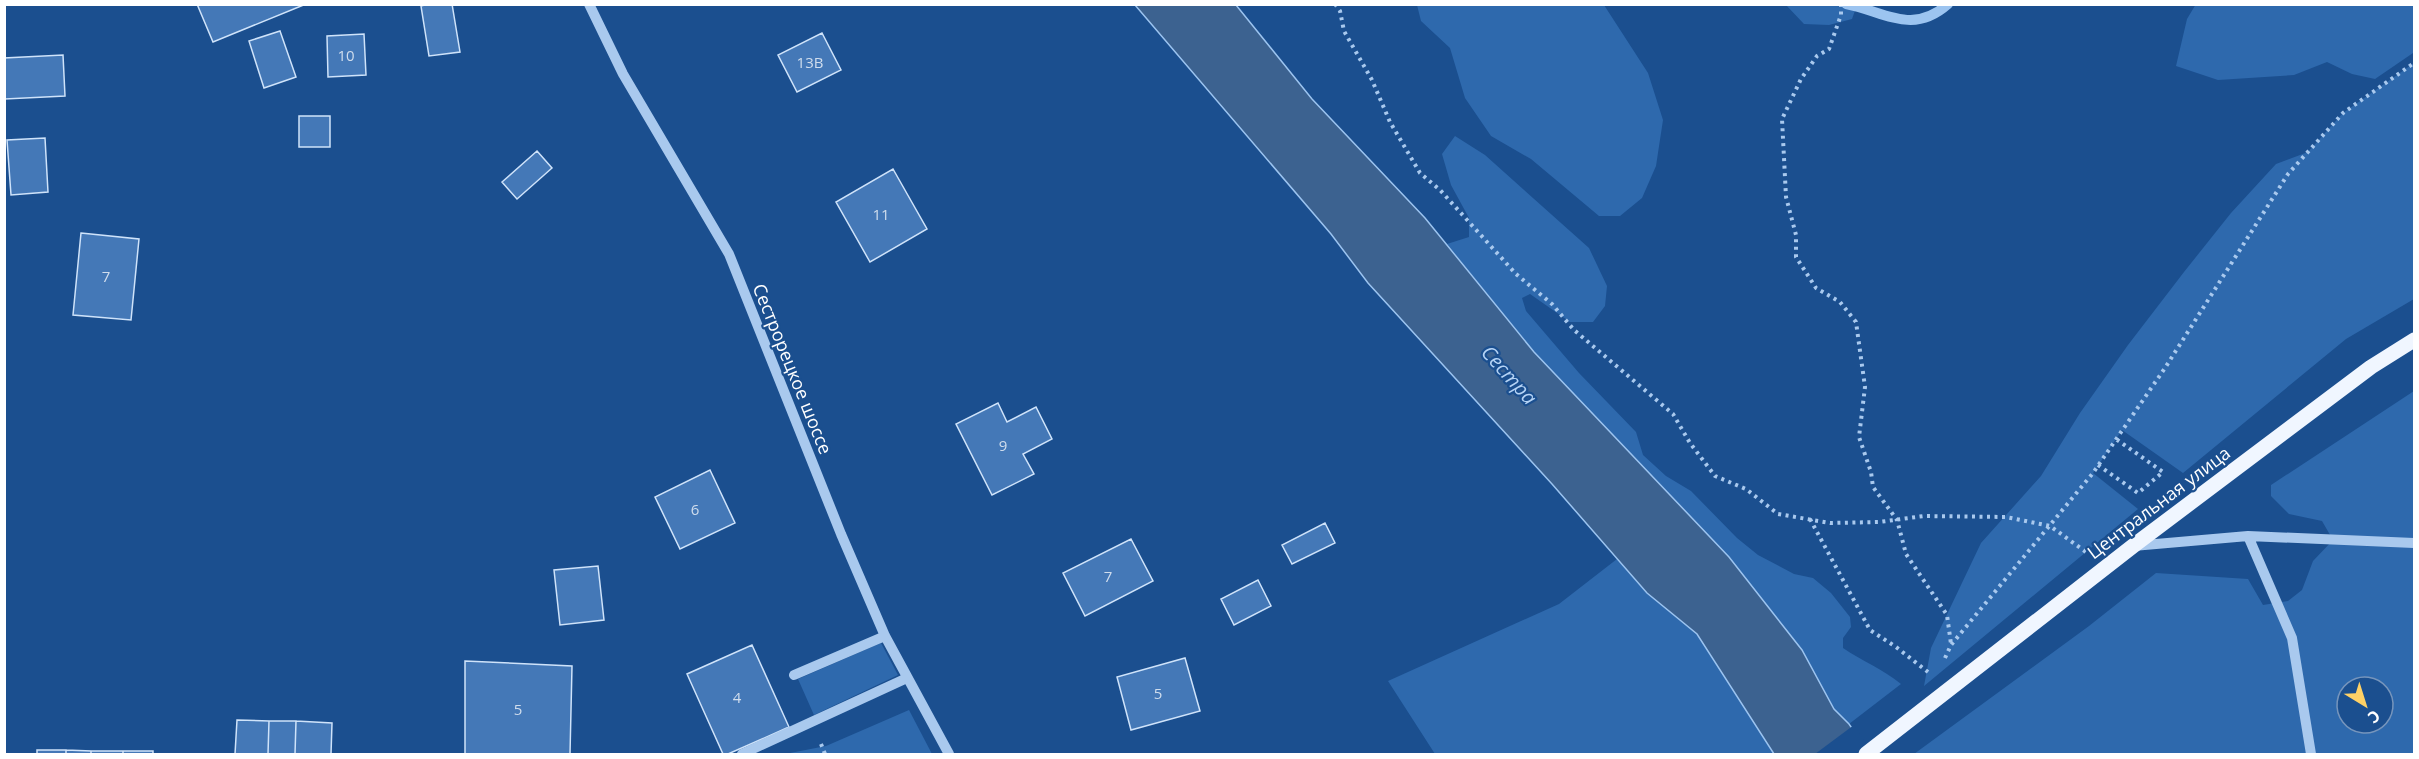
<svg xmlns="http://www.w3.org/2000/svg" width="2419" height="759" viewBox="0 0 2419 759" font-family="'Open Sans',sans-serif">
<style>
.green{fill:#2e69ad;fill-rule:evenodd}
.water{fill:#3c6290;stroke:#9cc4f0;stroke-width:1.5}
.pier{fill:#1b4f8f}
.lines{fill:none;stroke-linecap:round;stroke-linejoin:round}
.stream{stroke:#9cc4f0;stroke-width:10}
.building{fill:#4478b7;stroke:#cfe3fa;stroke-width:1.5}
.path{stroke:#a9c9ee;stroke-width:4;stroke-dasharray:3 4.5;stroke-linecap:butt}
.minor{stroke:#a9c9ee;stroke-width:10}
.major{stroke:#f0f6ff;stroke-width:15}
.labels{text-anchor:middle;stroke-width:4.5;stroke-linejoin:round;paint-order:stroke}
.number-label{font-size:15px;fill:#d0dded}
.street-label{font-size:18px;fill:#fff;stroke:#1b4f8f}
.water-label{font-size:20px;font-style:italic;fill:#b5d3f5;stroke:#1b4f8f}
</style>
<rect width="100%" height="100%" fill="#1b4f8f"/>
<path class="green" d="M 2196,4 L 2414,5 L 2414,48 L 2413,53 L 2375,79 L 2352,74 L 2327,62 L 2294,75 L 2218,80 L 2176,66 L 2187,19 Z
M 1417,5 L 1604,5 L 1648,73 L 1663,120 L 1656,166 L 1642,198 L 1620,216 L 1599,216 L 1531,159 L 1491,136 L 1465,98 L 1450,48 L 1421,21 Z
M 1786,5 L 1857,5 L 1852,19 L 1829,25 L 1804,24 Z
M 2414,63 L 2414,299 L 2346,339 L 2183,473 L 2122,430 L 2093,473 L 2138,509 L 1924,686 L 1931,648 L 1981,543 L 2041,476 L 2080,413 L 2128,345 L 2184,272 L 2231,213 L 2276,164 L 2308,152 L 2343,113 Z
M 1455,136 L 1485,155 L 1589,248 L 1607,286 L 1605,306 L 1593,322 L 1570,322 L 1530,294 L 1522,298 L 1526,311 L 1579,373 L 1636,432 L 1643,455 L 1666,476 L 1691,491 L 1737,538 L 1758,555 L 1794,574 L 1813,578 L 1831,593 L 1850,617 L 1851,627 L 1843,638 L 1843,648 C 1862,661 1883,669 1901,684 L 1849,724 L 1834,709 L 1802,650 L 1534,352 L 1447,244 L 1469,237 L 1469,218 L 1451,185 L 1442,154 Z
M 2414,391 L 2414,754 L 1914,754 L 2089,626 L 2156,573 L 2248,579 L 2263,605 L 2288,601 L 2302,590 L 2313,561 L 2333,540 L 2322,521 L 2289,514 L 2271,496 L 2271,485 ZM 2347,687 L 2383,687 L 2383,723 L 2347,723 Z
M 1617,559 L 1647,593 L 1697,634 L 1774,754 L 1435,754 L 1388,681 L 1559,604 Z
M 881,643 L 898,675 L 814,715 L 798,679 Z
M 909,710 L 932,754 L 785,754 L 826,746 Z"/>
<path class="water" d="M 1135,5 L 1236,5 L 1312,99 L 1425,218 L 1534,352 L 1729,557 L 1802,650 L 1834,709 L 1849,724 L 1870,754 L 1774,754 L 1697,634 L 1647,593 L 1552,484 L 1368,283 L 1331,234 Z"/>
<path class="pier" d="M 1854,725 L 1873,754 L 1815,754 Z"/>
<g class="lines">
<path class="stream" d="M 1846,4 C 1884,11 1912,36 1948,4"/>
</g>
<path class="building" d="M 197,4 L 306,4 L 213,42 Z
M 428,4 L 452,4 L 460,52 L 429,56 L 421,6 Z
M 280,31 L 296,77 L 264,88 L 249,41 Z
M 822,33 L 841,70 L 797,92 L 778,55 Z
M 364,34 L 366,75 L 328,77 L 327,36 Z
M 63,55 L 65,96 L 5,99 L 4,58 Z
M 299,116 L 330,116 L 330,147 L 299,147 Z
M 45,138 L 48,192 L 11,195 L 7,140 Z
M 537,151 L 552,168 L 517,199 L 502,182 Z
M 893,169 L 927,229 L 870,262 L 836,202 Z
M 81,233 L 139,239 L 131,320 L 73,315 Z
M 998,403 L 1007,422 L 1036,407 L 1052,439 L 1023,454 L 1034,474 L 992,495 L 956,424 Z
M 710,470 L 735,523 L 680,549 L 655,497 Z
M 1325,523 L 1335,543 L 1292,564 L 1282,545 Z
M 1131,539 L 1153,581 L 1085,616 L 1063,573 Z
M 598,566 L 604,620 L 560,625 L 554,570 Z
M 1258,580 L 1271,606 L 1234,625 L 1221,599 Z
M 752,645 L 789,727 L 728,754 L 723,754 L 687,674 Z
M 1185,658 L 1200,711 L 1131,730 L 1117,677 Z
M 465,661 L 572,666 L 570,754 L 465,754 Z
M 237,720 L 269,721 L 268,754 L 235,754 Z
M 269,721 L 296,721 L 295,754 L 268,754 Z
M 296,721 L 332,723 L 331,754 L 295,754 Z
M 37,750 L 66,750 L 66,754 L 37,754 Z
M 66,750 L 91,751 L 91,754 L 66,754 Z
M 91,751 L 123,751 L 123,754 L 91,754 Z
M 123,751 L 153,751 L 153,754 L 123,754 Z"/>
<g class="lines">
<path class="path" d="M 1335,4 L 1340,11 L 1344,31 L 1372,80 L 1390,122 L 1420,173 L 1440,190 L 1516,274 L 1552,304 L 1574,330 L 1673,414 L 1690,443 L 1715,476 L 1746,489 L 1778,514 L 1830,523 L 1879,522 L 1924,516 L 2006,517 L 2050,526 L 2086,552
M 1841,4 L 1841,15 L 1829,49 L 1817,56 L 1801,79 L 1782,119 L 1786,197 L 1796,235 L 1796,257 L 1816,288 L 1840,302 L 1856,322 L 1865,387 L 1859,437 L 1871,472 L 1873,487 L 1897,520 L 1906,554 L 1947,615 L 1951,644
M 2098,465 L 2138,493 L 2163,472 L 2116,439
M 1810,519 L 1870,630 L 1896,647 L 1928,672
M 1945,658 L 1951,645 L 2093,473 L 2165,368 L 2288,174 L 2343,113 L 2414,63
M 821,744 L 825,754"/>
<path class="minor" d="M 589,4 L 623,74 L 729,254 L 841,534 L 885,636 L 949,754
M 2248,536 L 2292,638 L 2311,754
M 2133,546 L 2248,536 L 2414,543
M 794,675 L 885,636
M 742,754 L 907,678"/>
<path class="major" d="M 1866,754 L 2133,546 L 2371,367 L 2414,340"/>
</g>
<g class="labels">
<g class="number-label">
<text x="346" y="61">10</text>
<text x="810" y="68">13В</text>
<text x="881" y="220">11</text>
<text x="106" y="282">7</text>
<text x="1003" y="451">9</text>
<text x="695" y="515">6</text>
<text x="1108" y="582">7</text>
<text x="1158" y="699">5</text>
<text x="737" y="703">4</text>
<text x="518" y="715">5</text>
</g>
<g class="street-label">
<text transform="translate(792 369) rotate(68)" y="6">Сестрорецкое шоссе</text>
<text transform="translate(2159 503) rotate(-37)" y="6">Центральная улица</text>
</g>
<g class="water-label">
<text transform="translate(1509 375) rotate(48)" y="7">Сестра</text>
</g>
</g>
<rect width="2419" height="759" fill="none" stroke="#ffffff" stroke-width="12"/>
<g transform="translate(2365 705) rotate(142)"><circle r="28" fill="#1b4f8f" stroke="#7695bc" stroke-width="1.5"/>
<path d="M0-4.5L10 22L0 15L-10 22Z" fill="#ffd166"/>
<text y="-9" font-size="16" font-weight="bold" text-anchor="middle" fill="#ffffff">С</text>
</g>
</svg>
